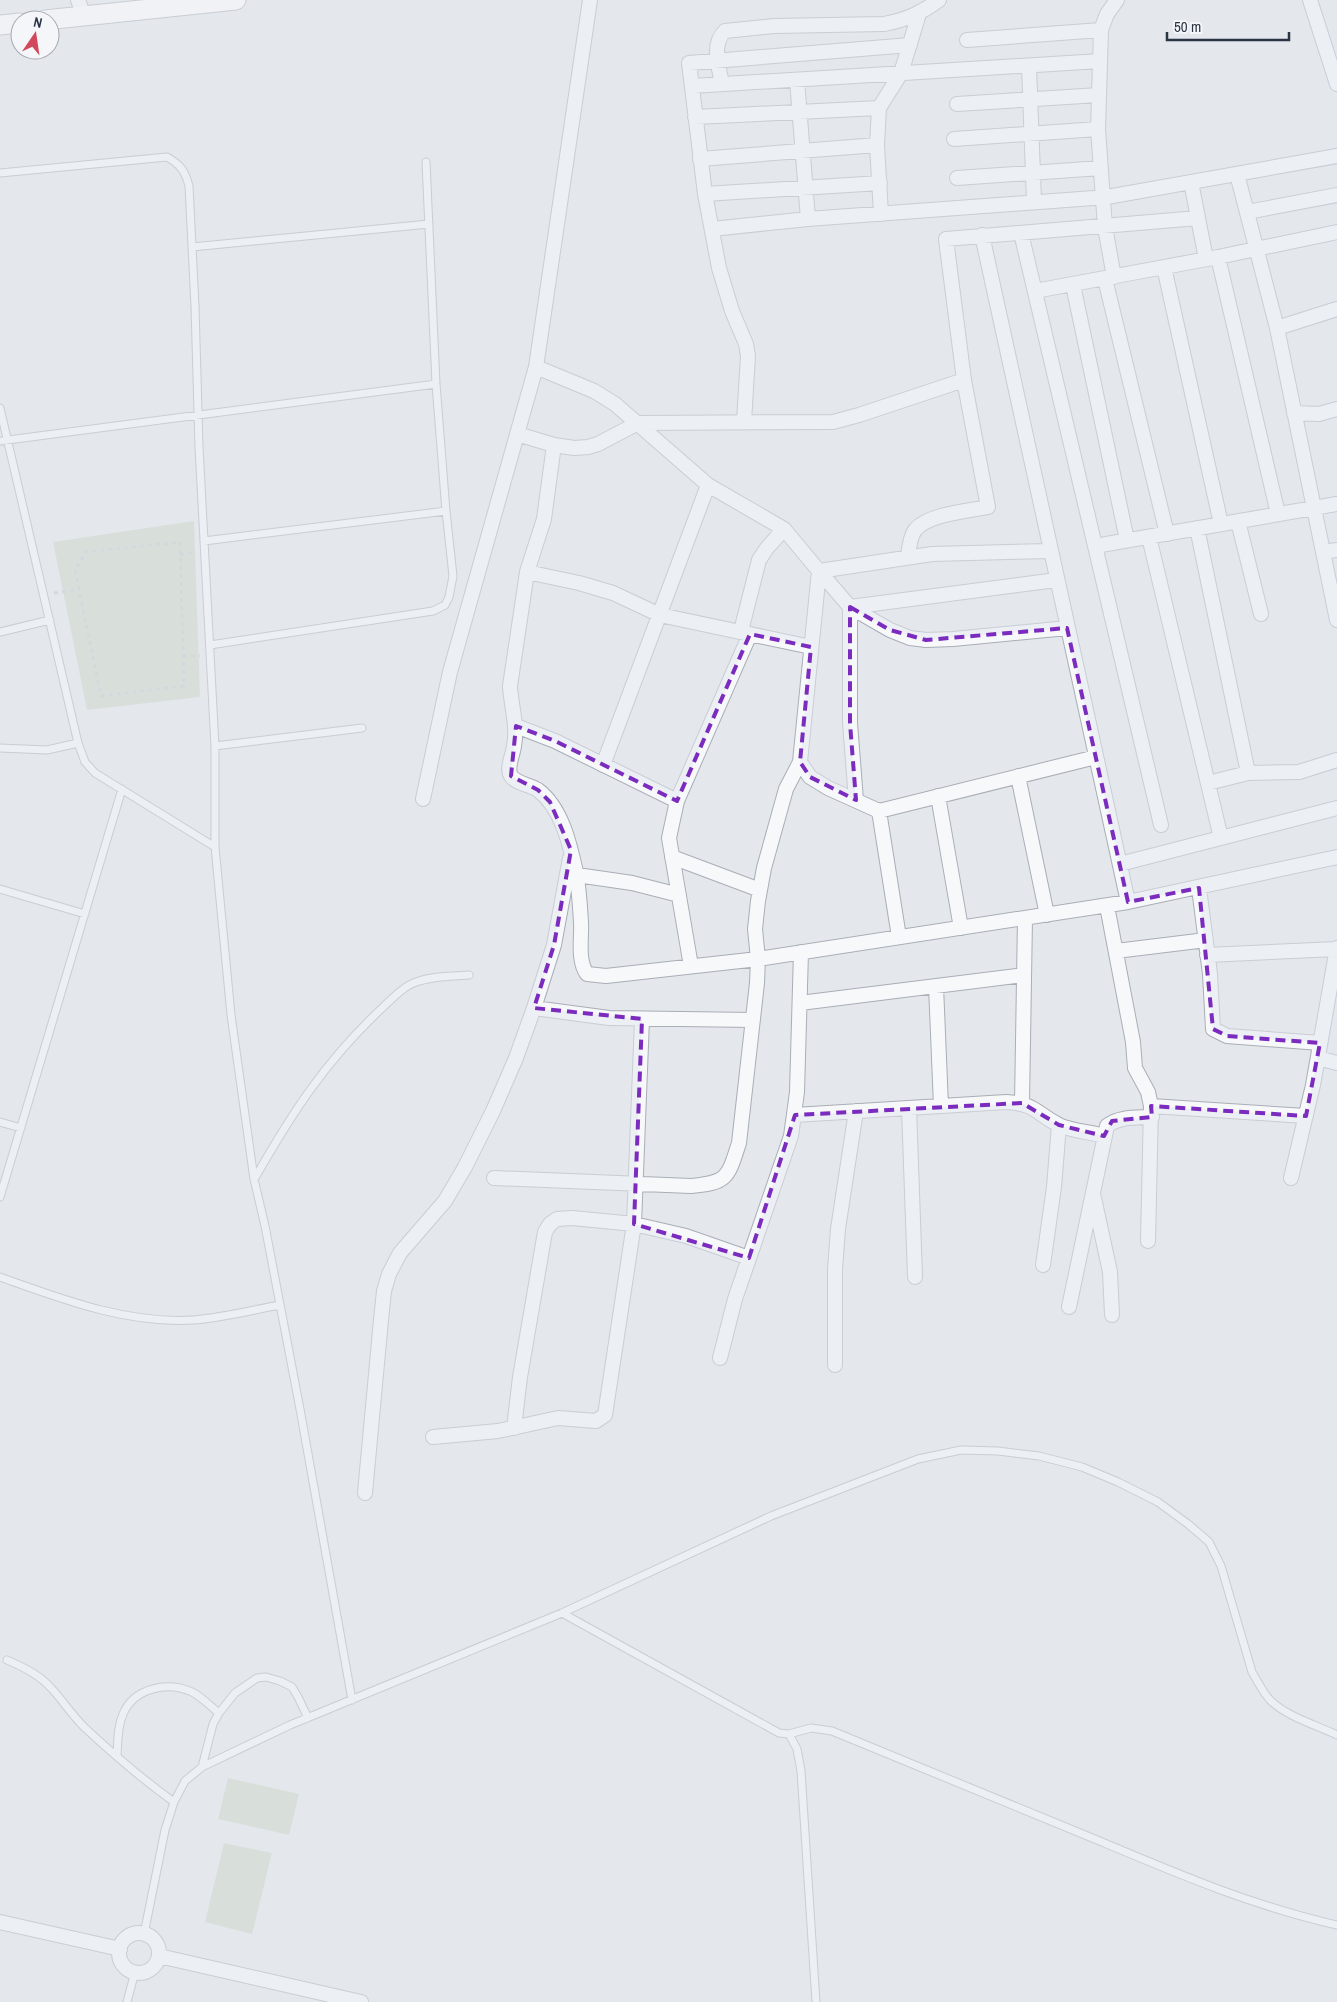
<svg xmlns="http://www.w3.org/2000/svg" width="1337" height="2002" viewBox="0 0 1337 2002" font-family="'Archivo Narrow',sans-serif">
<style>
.green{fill:#c9d6c5}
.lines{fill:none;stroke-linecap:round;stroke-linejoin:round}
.lane-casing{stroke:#a9aeb7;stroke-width:9}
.street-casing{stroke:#a9aeb7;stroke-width:16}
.secondary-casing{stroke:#a9aeb7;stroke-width:21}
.path{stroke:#c2c5cb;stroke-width:3;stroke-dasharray:4 4;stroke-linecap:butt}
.lane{stroke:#f7f8fa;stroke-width:7}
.street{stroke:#f7f8fa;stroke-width:14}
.secondary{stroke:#fff;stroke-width:19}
.marked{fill:none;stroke:#7b2cbf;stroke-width:4;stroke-dasharray:10 6;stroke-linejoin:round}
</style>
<rect width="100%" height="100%" fill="#e4e7ec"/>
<path class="green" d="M 194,521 L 200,697 L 87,710 L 53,542 Z
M 228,1778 L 299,1794 L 289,1835 L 218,1819 Z
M 224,1843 L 272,1853 L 252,1934 L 205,1922 Z"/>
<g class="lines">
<defs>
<path id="lane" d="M 0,173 L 167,157 C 181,165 185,171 189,186 L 195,306 L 199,447 L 215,746 L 215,847 L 231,1015 L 254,1179 L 265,1226 L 300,1409 L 352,1700
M 192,247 L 429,224
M 0,408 L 78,743 L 85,762 L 95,773 L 215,847
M 0,441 L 436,384
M 204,541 L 446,511
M 0,632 L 50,620
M 210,645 L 433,611 L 445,605 L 449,597 L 453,576 L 446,511 L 436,384 L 426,162
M 215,746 L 362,728
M 0,748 L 47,750 L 78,743
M 0,889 L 85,914
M 0,1122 L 21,1128
M 255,1178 C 292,1113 325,1062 380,1010 C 391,1000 402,987 416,982 C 433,976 452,976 469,975
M 0,1197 L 122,789
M 0,1277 C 62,1299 126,1324 193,1320 C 222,1318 252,1310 280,1305
M 562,1613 L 779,1733 L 789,1734 L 811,1728 L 832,1731 C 922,1768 1012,1805 1102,1842 C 1178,1874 1256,1907 1337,1925
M 7,1660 C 23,1667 40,1675 52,1689 C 63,1701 72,1715 84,1727 C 113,1754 142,1779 174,1802
M 789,1734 L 797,1749 L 801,1771 L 816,2002
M 117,1756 C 118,1742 117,1728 123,1714 C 134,1688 167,1681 192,1692 C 202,1697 210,1706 219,1713
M 202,1767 L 213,1724 L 219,1713 L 235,1693 L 257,1678 L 266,1677 L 280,1681 L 292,1687 L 298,1697 L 308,1718
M 144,1934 L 165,1830 L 174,1802 L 185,1781 L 202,1767 L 290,1725 L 562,1613 L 771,1516 L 918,1459 L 961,1450 L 998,1451 L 1039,1456 L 1082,1467 L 1118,1482 L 1158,1502 L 1188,1524 L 1209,1542 L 1221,1566 L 1252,1672 C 1258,1682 1263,1693 1271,1701 C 1288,1717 1316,1725 1337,1735
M 127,2002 L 135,1972"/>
<path id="street" d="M 78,0 L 84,16
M 1310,0 L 1337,84
M 967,40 L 1101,30
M 1029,66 L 1034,202
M 797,80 L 808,219
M 722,84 C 719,67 711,44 725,31 L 774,26 L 884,24 C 906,20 921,13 939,0
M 692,86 L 1100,61
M 957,104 L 1099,95
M 695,117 L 879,108
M 954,139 L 1098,129
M 700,159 L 877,145
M 1237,174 L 1277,328
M 957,178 L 1101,168
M 1191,182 L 1206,259
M 705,194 L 880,183
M 1247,212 L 1337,195
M 881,214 L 877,145 L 879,108 L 901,73 L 919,14
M 712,229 L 808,219 L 1107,197 L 1337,156
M 1021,233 L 1161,825
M 982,235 L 1128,902
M 1218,257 L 1278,514
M 1164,267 L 1221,524
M 1114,277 L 1105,227 L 1098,129 L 1101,30 L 1107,14 L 1117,0
M 1105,279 L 1167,534
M 1073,285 L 1127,540
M 1035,291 L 1218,257 L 1337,232
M 1337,309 L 1277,328 L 1337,620
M 536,367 L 594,391 L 615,404 L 708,485 L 784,529 L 819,571 L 800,762 L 810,777 L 828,788 L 879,811 L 1096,757
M 1294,413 L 1319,414 L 1337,409
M 744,421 L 748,356 L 746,344 L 732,311 L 719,268 L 705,194 L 689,63 L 910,45
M 517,434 L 554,445 L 574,448 L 588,447 L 598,444 L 638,423 L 833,422 L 859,415 L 964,380
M 554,445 L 544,519 L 527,572 L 510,686 C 511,706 518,726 514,746 C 513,755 506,768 511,776 C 517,784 531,785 538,790 C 562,808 570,845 576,872 C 579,889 580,905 581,922 C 582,938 577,960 587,974 L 606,976 L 758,959 L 1128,902 L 1337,857
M 1238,521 L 1261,614
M 1197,528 L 1248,773
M 1149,537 L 1221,838
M 1095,546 L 1337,504
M 1323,552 L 1337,550
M 908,556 C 909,548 910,537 915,530 C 928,514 968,511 988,507 L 964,380 L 946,239 L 1198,218
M 819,571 L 850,607 L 890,630 L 910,638 L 926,640 L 953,639 L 1067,628
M 819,571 L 932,554 L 1050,551
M 527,572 L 579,583 L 613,593 L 660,615 L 811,647
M 741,631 L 759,560 L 767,548 L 784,529
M 516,726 L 555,741 L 677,801
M 603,765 L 708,485
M 1018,776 L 1047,915
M 1208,783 L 1248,773 L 1299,772 L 1337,760
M 938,796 L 961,928
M 423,799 L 450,672 L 536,367 L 590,0
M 856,800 L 850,723 L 850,607 L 1056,580
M 879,811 L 899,937
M 672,857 L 760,890
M 1120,864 L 1337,808
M 577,875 L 632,883 L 679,895
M 1199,888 L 1210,974 L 1213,1029 L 1227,1036 L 1320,1043
M 1107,906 L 1133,1042 L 1135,1068 L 1148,1092 L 1151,1106 L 1148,1241
M 1116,951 L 1206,940
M 1207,955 L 1337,949
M 691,966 L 669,838 L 677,801 L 750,634
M 936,986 L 941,1106
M 800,1003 L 1024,975
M 534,1008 L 609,1018 L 753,1020
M 1318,1058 L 1337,1063
M 1022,1103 L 1025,918
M 1151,1106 L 1306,1116
M 909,1108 L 915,1277
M 795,1115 L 1006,1102 C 1037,1104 1035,1113 1059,1125 C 1072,1131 1090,1132 1104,1136
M 494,1178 L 691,1186 C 728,1183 728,1177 739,1143 L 757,983 L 758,959 L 755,929 L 758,901 L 764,868 L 786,789 L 800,762
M 1291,1178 L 1313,1085 L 1337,948
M 1094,1198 L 1110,1272 L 1112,1315
M 1043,1265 L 1054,1187 L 1059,1125
M 1069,1307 L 1107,1126 C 1119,1116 1137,1118 1152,1117
M 720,1358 L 735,1299 L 791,1136 L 797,1092 L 801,952
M 835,1365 L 835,1269 L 838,1229 L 856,1111
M 514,1428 L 520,1377 L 545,1232 L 550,1224 L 557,1219 L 572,1218 L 634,1224 L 686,1236 L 749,1258
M 433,1437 L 498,1431 L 558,1418 L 596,1421 L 605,1415 L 634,1224 L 642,1019
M 365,1493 L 381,1320 L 384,1291 L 389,1274 L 400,1253 L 445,1201 L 465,1167 L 493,1111 L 516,1058 L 534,1008 L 554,945 L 570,858
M 0,1922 L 120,1949
M119 1953a20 20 0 1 1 40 0a20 20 0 1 1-40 0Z
M 159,1956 L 361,2002"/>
<path id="secondary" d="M 45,20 L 236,0
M 0,25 L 20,23"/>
</defs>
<use href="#lane" class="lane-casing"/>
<use href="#street" class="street-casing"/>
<use href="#secondary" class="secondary-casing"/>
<path class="path" d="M 180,542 L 184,686 L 101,696 L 75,570 L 86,552 Z
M 180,555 L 194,552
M 54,593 L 79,589
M 183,656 L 200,656"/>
<use href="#lane" class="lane"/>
<use href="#street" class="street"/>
<use href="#secondary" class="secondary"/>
</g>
<path d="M0 0H1337V2002H0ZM 850,607 L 890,630 L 926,640 L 1067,628 L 1128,902 L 1199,888 L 1213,1029 L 1227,1036 L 1320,1043 L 1306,1116 L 1151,1106 L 1152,1117 L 1112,1121 L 1104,1136 L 1059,1125 L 1022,1103 L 795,1115 L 749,1258 L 634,1224 L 642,1019 L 534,1008 L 554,945 L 571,850 L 550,802 L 538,790 L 511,776 L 516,726 L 555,741 L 677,801 L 750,634 L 811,647 L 800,762 L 810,777 L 856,800 L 850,723 Z" fill="#e4e7ec" fill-opacity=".55" fill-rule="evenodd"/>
<path class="marked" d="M 850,607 L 890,630 L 926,640 L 1067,628 L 1128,902 L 1199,888 L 1213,1029 L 1227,1036 L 1320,1043 L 1306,1116 L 1151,1106 L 1152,1117 L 1112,1121 L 1104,1136 L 1059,1125 L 1022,1103 L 795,1115 L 749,1258 L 634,1224 L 642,1019 L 534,1008 L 554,945 L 571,850 L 550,802 L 538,790 L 511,776 L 516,726 L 555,741 L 677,801 L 750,634 L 811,647 L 800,762 L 810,777 L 856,800 L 850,723 Z"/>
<g transform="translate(35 35) rotate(13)"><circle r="24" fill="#f4f6f9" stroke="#a4a8b1"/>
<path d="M0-4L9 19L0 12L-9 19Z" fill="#d1495b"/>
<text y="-8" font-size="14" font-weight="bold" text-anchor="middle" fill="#2b3445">N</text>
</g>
<path d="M1167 32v8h122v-8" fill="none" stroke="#2b3445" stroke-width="2.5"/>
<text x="1174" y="32" font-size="15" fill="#2b3445" stroke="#f4f6f9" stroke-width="4" paint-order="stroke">50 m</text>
</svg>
